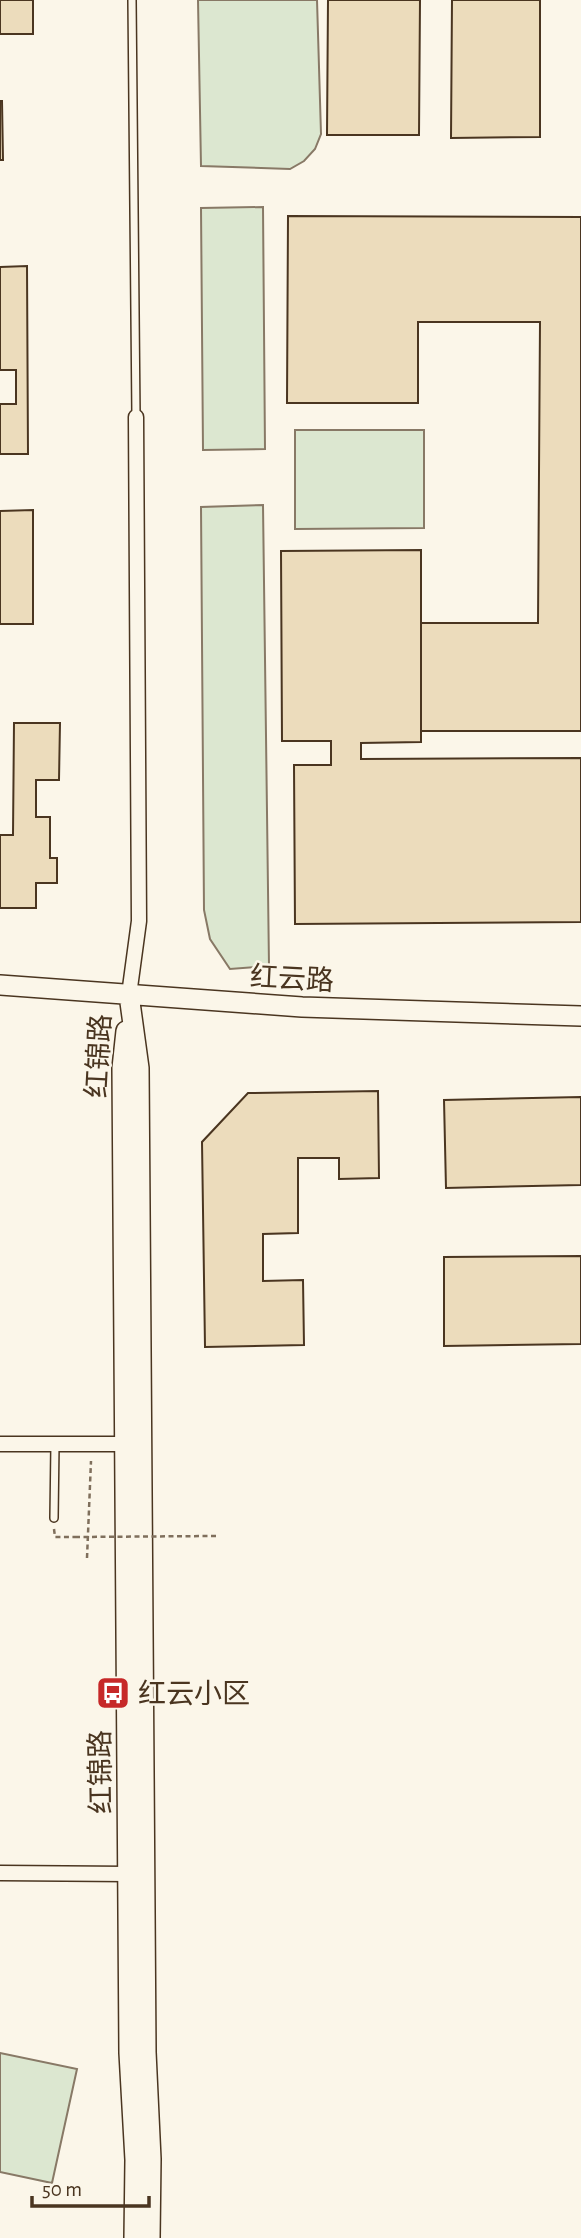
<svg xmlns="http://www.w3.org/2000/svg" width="581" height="2238" viewBox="0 0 581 2238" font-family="'Alegreya Sans','Noto Sans SC',sans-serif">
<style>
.green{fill:#dce7d0;stroke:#887966;stroke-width:2}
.building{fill:#ecdcbc;stroke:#4a3520;stroke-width:2}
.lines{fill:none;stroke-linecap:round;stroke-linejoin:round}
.lane-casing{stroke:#4a3520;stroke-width:10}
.street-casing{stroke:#4a3520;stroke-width:17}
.secondary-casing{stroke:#4a3520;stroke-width:22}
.path{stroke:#7f6f5c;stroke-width:2.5;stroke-dasharray:5 3.5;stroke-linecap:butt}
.lane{stroke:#fbf6e9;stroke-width:7}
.street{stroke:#fbf6e9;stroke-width:14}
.secondary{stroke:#fbf6e9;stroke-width:19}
.path-bridge{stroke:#7f6f5c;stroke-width:2.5;stroke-dasharray:5 3.5;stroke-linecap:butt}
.labels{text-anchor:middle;stroke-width:5;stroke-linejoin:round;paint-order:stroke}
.street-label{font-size:28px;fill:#4a3520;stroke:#fbf6e9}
.poi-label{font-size:28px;fill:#4a3520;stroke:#fbf6e9;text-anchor:start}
</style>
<rect width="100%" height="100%" fill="#fbf6e9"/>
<path class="green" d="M 198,0 L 317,0 L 321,134 L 315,149 L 304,161 L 290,169 L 201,166 Z
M 263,207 L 265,449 L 203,450 L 201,208 Z
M 295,430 L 424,430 L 424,528 L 295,529 Z
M 263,505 L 269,966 L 230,969 L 210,939 L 204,910 L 201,507 Z
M 0,2053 L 77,2069 L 52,2183 L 0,2172 Z"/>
<path class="building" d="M 0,0 L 33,0 L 33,34 L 0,34 Z
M 328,0 L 420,0 L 419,135 L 327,135 Z
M 452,0 L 540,0 L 540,137 L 451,138 Z
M 0,101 L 2,101 L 3,160 L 0,160 Z
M 288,216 L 581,217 L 581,731 L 421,731 L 421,623 L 538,623 L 540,322 L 418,322 L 418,403 L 287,403 Z
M 27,266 L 28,454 L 0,454 L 0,404 L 16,404 L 16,370 L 0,370 L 0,267 Z
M 33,510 L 33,624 L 0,624 L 0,511 Z
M 421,550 L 421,742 L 361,743 L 361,759 L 581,758 L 581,922 L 295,924 L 294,765 L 331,765 L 331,741 L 282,741 L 281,551 Z
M 14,723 L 60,723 L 59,780 L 36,780 L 36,817 L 50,817 L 50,858 L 57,858 L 57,883 L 36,883 L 36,908 L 0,908 L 0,835 L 13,835 Z
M 378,1091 L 379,1178 L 339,1179 L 339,1158 L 298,1158 L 298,1233 L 263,1234 L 263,1281 L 303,1280 L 304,1345 L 205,1347 L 202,1142 L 248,1093 Z
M 581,1097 L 581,1185 L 446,1188 L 444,1100 Z
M 581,1256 L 581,1344 L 444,1346 L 444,1257 Z"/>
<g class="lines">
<defs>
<path id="lane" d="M 132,0 L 136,417
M 54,1518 L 55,1444"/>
<path id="street" d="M 129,995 L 139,921 L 136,417
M 0,1444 L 125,1444
M 0,1873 L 129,1874"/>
<path id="secondary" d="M 0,985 L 302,1007 L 581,1016
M 129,995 L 139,1068 L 146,2052 L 151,2159 L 150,2238
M 126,1031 L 122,1068 L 129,2053 L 135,2160 L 134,2238"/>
</defs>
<use href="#lane" class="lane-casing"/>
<use href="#street" class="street-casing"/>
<use href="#secondary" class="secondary-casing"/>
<path class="path" d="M 54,1529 L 55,1537 L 75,1537
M 87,1558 L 91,1461"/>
<use href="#lane" class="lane"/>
<use href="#street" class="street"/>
<use href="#secondary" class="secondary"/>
<path class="path-bridge" d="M 75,1537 L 216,1536"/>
</g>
<defs>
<symbol id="bus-square" viewBox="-11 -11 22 22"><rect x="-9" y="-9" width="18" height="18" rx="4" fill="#c62828" stroke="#fbf6e9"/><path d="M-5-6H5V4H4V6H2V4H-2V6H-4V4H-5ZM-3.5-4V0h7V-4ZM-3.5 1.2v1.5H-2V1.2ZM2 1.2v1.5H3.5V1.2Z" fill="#fff"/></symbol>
</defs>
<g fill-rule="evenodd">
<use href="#bus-square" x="94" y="1674" width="38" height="38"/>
</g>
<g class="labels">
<g class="street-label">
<text transform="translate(292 978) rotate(3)" y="10">红云路</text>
<text transform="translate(98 1056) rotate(-87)" y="10">红锦路</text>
<text transform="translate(100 1772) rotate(-91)" y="10">红锦路</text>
</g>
<g class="poi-label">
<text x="138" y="1703">红云小区</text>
</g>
</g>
<path d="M32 2196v10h117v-10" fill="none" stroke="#4a3520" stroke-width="3.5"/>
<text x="42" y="2196" font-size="21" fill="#4a3520" stroke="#fbf6e9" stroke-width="5" paint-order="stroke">50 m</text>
</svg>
